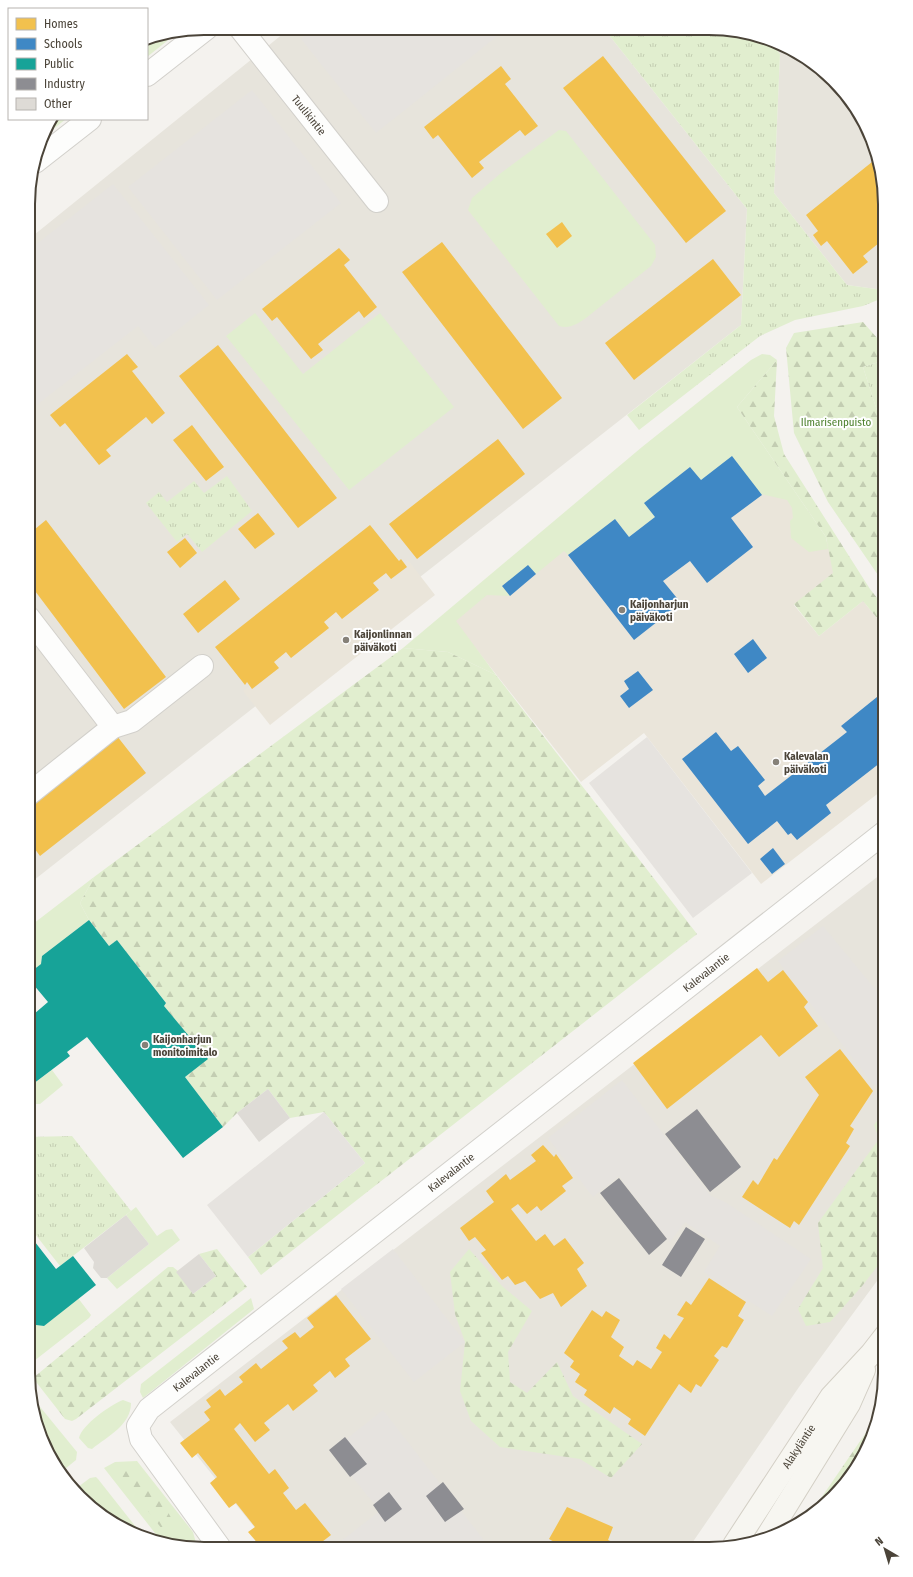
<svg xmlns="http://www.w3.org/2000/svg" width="913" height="1577" viewBox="0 0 913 1577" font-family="'Fira Sans Condensed',sans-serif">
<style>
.residential{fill:#e7e4dc}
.commercial{fill:#f3ebdf}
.education{fill:#eae5da}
.grass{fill:#e1eecf}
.forest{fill:url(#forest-firs)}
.park{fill:url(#park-tufts)}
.parking{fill:#e6e3df}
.homes{fill:#f2c14e}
.schools{fill:#3f88c5}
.public{fill:#17a398}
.industry{fill:#8d8d92}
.building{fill:#dedbd6}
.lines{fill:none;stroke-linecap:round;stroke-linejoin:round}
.minor-casing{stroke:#d2d0cb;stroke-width:24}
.tertiary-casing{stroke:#d2d0cb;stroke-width:24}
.secondary-casing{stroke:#d3cfc5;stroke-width:24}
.minor{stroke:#fdfdfc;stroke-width:22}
.tertiary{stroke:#fdfdfc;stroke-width:22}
.secondary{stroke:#f7f6f1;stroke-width:22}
.poi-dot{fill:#868178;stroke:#fff;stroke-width:1.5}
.labels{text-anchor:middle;stroke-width:4;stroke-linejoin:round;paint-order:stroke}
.street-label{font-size:11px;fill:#4b4439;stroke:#fff}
.park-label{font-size:11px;fill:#4a7f2a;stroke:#fff}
.poi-label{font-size:11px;font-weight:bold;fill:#4b4439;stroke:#fff;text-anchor:start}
.rim{fill:none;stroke:#4b4439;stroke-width:2}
</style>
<defs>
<pattern id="forest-firs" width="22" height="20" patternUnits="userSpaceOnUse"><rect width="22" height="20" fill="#e1eecf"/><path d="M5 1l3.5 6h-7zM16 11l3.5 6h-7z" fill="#c3cdb2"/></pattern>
<pattern id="park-tufts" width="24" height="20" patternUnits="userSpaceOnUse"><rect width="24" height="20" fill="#e1eecf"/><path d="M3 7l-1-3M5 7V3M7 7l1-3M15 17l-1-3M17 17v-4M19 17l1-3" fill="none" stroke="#c3cdb2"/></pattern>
</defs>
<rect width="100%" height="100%" fill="#f4f2ee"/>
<path class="residential" d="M 289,29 L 605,30 L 747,209 L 741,325 L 29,884 L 29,239 Z
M 769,40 L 787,46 L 825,71 L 855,106 L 876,147 L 885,204 L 885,289 L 883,290 L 847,285 L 774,193 L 780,54 Z
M 885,871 L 885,1270 L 799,1387 L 688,1549 L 271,1548 L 170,1422 Z"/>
<path class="commercial" d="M 39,1434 L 103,1516 L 88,1506 L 58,1471 Z"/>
<path class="education" d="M 671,446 L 762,457 L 844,565 L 794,605 L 819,636 L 863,601 L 885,628 L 885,788 L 761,884 L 644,733 L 581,782 L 451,617 Z
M 408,560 L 435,595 L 270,725 L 243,691 L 250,686 L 253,689 L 279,668 L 274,662 L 286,652 L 291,658 L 329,628 L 324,622 L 336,612 L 342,619 L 378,590 L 373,583 L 386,573 L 392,579 L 407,567 L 404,563 Z"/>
<path class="grass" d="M 177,33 L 147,57 L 147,39 Z
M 51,119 L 66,119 L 43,137 L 46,126 Z
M 559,130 L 566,131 L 655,245 L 656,257 L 651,266 L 586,318 C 577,324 570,329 559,326 L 468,210 L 472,198 L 501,173 Z
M 255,313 L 303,374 L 380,313 L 454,407 L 349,490 L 226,336 Z
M 762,354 L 770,355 L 777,360 L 737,407 L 826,537 L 828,549 L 809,552 L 791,538 L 790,521 L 793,518 L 792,508 L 787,500 L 701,480 L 690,467 L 645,503 L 655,517 L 629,537 L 615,519 L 568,555 L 564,551 L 536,574 L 528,566 L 502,586 L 510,596 L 487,595 L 456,621 L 496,675 L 448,652 L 403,648 L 642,447 L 751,360 Z
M 94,877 L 80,903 L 89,920 L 42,956 L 41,964 L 28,974 L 29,927 Z
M 52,1070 L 63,1085 L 40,1104 L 28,1104 L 28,1078 L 33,1084 Z
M 136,1207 L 157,1236 L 166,1230 L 172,1229 L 180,1240 L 117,1289 L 107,1278 L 149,1244 L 126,1215 Z
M 78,1298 L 91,1315 L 89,1318 L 34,1361 L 28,1361 L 28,1324 L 44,1326 Z
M 251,1298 L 254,1309 L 143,1398 L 140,1392 L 141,1384 Z
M 32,1397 L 77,1452 L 76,1460 L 60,1473 L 37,1430 Z
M 123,1400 L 131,1403 C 131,1425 108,1436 92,1449 L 88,1448 L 79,1438 C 82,1425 110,1405 123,1400 Z
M 137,1461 L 193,1532 L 196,1543 L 192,1547 L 180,1547 L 162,1542 L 104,1468 L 115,1462 Z
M 96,1477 L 98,1479 L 143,1536 C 116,1528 93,1511 74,1490 L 90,1478 Z"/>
<path class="forest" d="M 863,322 L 885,347 L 885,360 L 863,367 L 880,420 L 885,421 L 885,582 L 880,578 L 828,502 L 794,433 L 786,348 L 794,333 Z
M 777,360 L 774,416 L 784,454 L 870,589 L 885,608 L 885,628 L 863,601 L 819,636 L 794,604 L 833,573 L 826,537 L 737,407 Z
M 403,648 L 448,652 L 496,675 L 697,934 L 261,1275 L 248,1257 L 365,1163 L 324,1112 L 290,1118 L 268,1089 L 237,1113 L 223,1127 L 185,1077 L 207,1059 L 164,1006 L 166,1003 L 117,940 L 109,946 L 89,920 L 80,903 L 94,877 Z
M 885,1110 L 885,1256 L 863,1285 L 830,1322 L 806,1326 L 798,1309 L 823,1268 L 818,1223 L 879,1139 L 874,1125 Z
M 217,1249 L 247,1287 L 76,1419 L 72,1421 L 65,1419 L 33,1378 L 168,1267 L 173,1267 L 178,1271 L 193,1294 L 216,1276 L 199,1254 Z
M 469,1249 L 502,1286 L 532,1311 L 508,1352 L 510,1382 L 527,1393 L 557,1362 L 573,1396 L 642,1444 L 611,1478 L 580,1459 L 500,1447 L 471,1421 L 460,1391 L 465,1342 L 455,1314 L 450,1272 Z
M 878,1415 L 872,1440 L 849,1480 L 806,1520 Z
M 134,1468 L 157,1492 L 175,1525 L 170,1529 L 162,1529 L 122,1478 L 123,1469 Z
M 97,1512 L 131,1525 L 139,1535 L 126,1531 Z"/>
<path class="park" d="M 605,30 L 743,31 L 769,40 L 780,54 L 774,193 L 847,285 L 883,290 L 885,297 L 863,306 L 795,320 L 760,336 L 639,430 L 627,415 L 741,325 L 747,209 Z
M 885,360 L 885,421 L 880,420 L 863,367 Z
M 227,476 L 252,511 L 202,552 L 187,534 L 177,542 L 146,503 L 159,492 L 167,502 L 194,481 L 204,493 Z
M 72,1136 L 131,1211 L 60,1266 L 28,1225 L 28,1137 Z"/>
<path class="parking" d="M 314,29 L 505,30 L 376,133 L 301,39 Z
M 252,90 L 341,203 L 217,300 L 128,187 Z
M 113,184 L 209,305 L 155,348 L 138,326 L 29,411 L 29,250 Z
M 647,737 L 752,873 L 693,918 L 589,783 Z
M 823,926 L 885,1001 L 885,1090 L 872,1083 L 778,961 Z
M 622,1080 L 711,1196 L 725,1202 L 811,1259 L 772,1316 L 704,1272 L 720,1246 L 685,1222 L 670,1242 L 619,1176 L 593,1197 L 548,1138 Z
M 324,1112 L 365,1163 L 248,1257 L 207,1205 Z
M 393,1249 L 465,1342 L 414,1382 L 341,1289 Z
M 383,1410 L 490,1548 L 332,1548 L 380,1511 L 331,1451 Z"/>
<path class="homes" d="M 603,56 L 726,211 L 686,243 L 563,88 Z
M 501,66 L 511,79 L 505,84 L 538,126 L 525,136 L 520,130 L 479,162 L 484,168 L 472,178 L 438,135 L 433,139 L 424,127 Z
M 872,162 L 880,172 L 885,204 L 885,238 L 863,256 L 868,262 L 853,274 L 827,241 L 821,246 L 813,235 L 818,231 L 806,215 Z
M 562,222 L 572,236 L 557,248 L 546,234 Z
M 442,242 L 562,398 L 523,429 L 402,272 Z
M 339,248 L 350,260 L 344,265 L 377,307 L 364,318 L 359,311 L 318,344 L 323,350 L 311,359 L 277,317 L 272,321 L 262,309 Z
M 713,259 L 741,295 L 634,380 L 605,343 Z
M 218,345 L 337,498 L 298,528 L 179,376 Z
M 127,354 L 138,367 L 132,371 L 165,413 L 152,424 L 146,417 L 106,450 L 111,456 L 99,465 L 65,423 L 60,427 L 50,415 Z
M 192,425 L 224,467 L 206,481 L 173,440 Z
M 498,439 L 525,474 L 417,559 L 389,524 Z
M 258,513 L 275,534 L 255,549 L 238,529 Z
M 46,520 L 166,677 L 124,709 L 29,583 L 29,534 Z
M 370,525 L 399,561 L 401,559 L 407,567 L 391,579 L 386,573 L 373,583 L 379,590 L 342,619 L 336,612 L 324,622 L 329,628 L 291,658 L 286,652 L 274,662 L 279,668 L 252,689 L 247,682 L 245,685 L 215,647 Z
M 185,538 L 197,553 L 180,568 L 167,552 Z
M 225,580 L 240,599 L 198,633 L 183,614 Z
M 117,736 L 146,773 L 40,856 L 29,841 L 29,804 Z
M 757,968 L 768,982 L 783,970 L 808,1002 L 804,1007 L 818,1026 L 779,1057 L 761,1035 L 667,1109 L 633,1063 Z
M 840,1049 L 873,1091 L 850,1126 L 854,1129 L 846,1143 L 850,1146 L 799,1225 L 794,1221 L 790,1228 L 742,1197 L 753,1180 L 758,1185 L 774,1158 L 777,1160 L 819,1095 L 805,1077 Z
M 543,1145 L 554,1157 L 556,1154 L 573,1178 L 562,1186 L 566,1191 L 541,1211 L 537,1206 L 527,1214 L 518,1204 L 511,1209 L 536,1241 L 545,1234 L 554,1246 L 565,1238 L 584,1263 L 577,1269 L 587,1286 L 561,1307 L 553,1293 L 540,1299 L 525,1281 L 515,1285 L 508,1276 L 502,1280 L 481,1253 L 486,1250 L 475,1237 L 469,1241 L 460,1228 L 494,1202 L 486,1191 L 506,1174 L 510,1180 L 536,1161 L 531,1155 Z
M 709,1278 L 746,1302 L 738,1316 L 744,1320 L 727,1348 L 722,1346 L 714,1356 L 719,1360 L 701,1387 L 696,1384 L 691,1393 L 679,1384 L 645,1436 L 628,1424 L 631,1419 L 614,1407 L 610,1414 L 584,1395 L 587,1390 L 575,1382 L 580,1374 L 570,1367 L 574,1361 L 564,1353 L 592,1310 L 602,1317 L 606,1311 L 620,1320 L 611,1337 L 624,1347 L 619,1356 L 633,1366 L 637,1360 L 651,1369 L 662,1352 L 656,1348 L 664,1334 L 670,1339 L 684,1318 L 677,1315 L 686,1301 L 691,1305 Z
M 336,1295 L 371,1339 L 345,1359 L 350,1366 L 335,1378 L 330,1371 L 313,1385 L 318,1391 L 293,1411 L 288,1404 L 264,1423 L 270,1430 L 255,1442 L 240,1423 L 234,1429 L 269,1474 L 275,1469 L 289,1488 L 283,1493 L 296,1510 L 305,1503 L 331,1535 L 314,1548 L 271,1548 L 266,1541 L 260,1546 L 248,1532 L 255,1527 L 236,1503 L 229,1508 L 210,1483 L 217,1477 L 198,1453 L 192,1458 L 180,1443 L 210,1420 L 204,1412 L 211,1407 L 206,1400 L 220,1389 L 225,1396 L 243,1382 L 239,1377 L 256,1363 L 261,1369 L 288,1348 L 282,1341 L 295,1332 L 300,1338 L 314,1327 L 307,1318 Z
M 567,1507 L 613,1527 L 608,1540 L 615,1543 L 612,1549 L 562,1549 L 563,1547 L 549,1539 Z"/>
<path class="schools" d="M 732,456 L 762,495 L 731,518 L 753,547 L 707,583 L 690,561 L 663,581 L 681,603 L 634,640 L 568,555 L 615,519 L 629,537 L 655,517 L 644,503 L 690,467 L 701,480 Z
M 528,565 L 536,574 L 510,596 L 502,586 Z
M 753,639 L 767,658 L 748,673 L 734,654 Z
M 638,671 L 653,690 L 629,708 L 620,696 L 629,689 L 624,681 Z
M 877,697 L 883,704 L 885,702 L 885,759 L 826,805 L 831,813 L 797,840 L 791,833 L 788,835 L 777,821 L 748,844 L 682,759 L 716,732 L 731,751 L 738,746 L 765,780 L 758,786 L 765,796 L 847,732 L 841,726 Z
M 773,848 L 785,864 L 772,874 L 760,859 Z"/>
<path class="public" d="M 89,920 L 109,946 L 117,940 L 166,1003 L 164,1006 L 208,1059 L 185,1077 L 223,1127 L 183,1158 L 87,1037 L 67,1052 L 70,1056 L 33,1084 L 28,1078 L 28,1007 L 34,1014 L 48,1002 L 28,978 L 28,974 L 41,964 L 42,956 Z
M 28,1233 L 56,1269 L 73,1256 L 96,1285 L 44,1326 L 28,1324 Z"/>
<path class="industry" d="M 885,900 L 885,915 L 877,906 Z
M 697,1109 L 741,1167 L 710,1192 L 665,1134 Z
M 619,1178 L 667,1239 L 649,1255 L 600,1193 Z
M 686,1227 L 705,1239 L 681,1277 L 662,1265 Z
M 345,1437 L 367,1464 L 350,1477 L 329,1450 Z
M 443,1482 L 464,1509 L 445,1522 L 426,1496 Z
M 389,1492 L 402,1509 L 385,1522 L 373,1505 Z
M 429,1542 L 434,1548 L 421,1548 Z"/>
<path class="building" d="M 268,1089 L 290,1118 L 259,1142 L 237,1113 Z
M 126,1215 L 149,1244 L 107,1278 L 101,1278 L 93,1268 L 94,1262 L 84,1248 Z
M 199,1254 L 216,1276 L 193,1294 L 176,1272 Z"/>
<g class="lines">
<defs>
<g id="minor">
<path id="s1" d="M 240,28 L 377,201"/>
<path d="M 113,727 L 132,721 L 202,666"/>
<path d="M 29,794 L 113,727 L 29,618"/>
<path id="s2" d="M 220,1548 L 141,1439 L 138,1426 L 149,1409 L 885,832"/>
</g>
<path id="tertiary" d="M 147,75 L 207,28
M 35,162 L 90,119"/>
<g id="secondary">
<path d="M 765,1540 L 849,1404 L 864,1370"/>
<path id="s3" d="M 734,1545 L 831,1397 L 871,1354 L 885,1336"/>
</g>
</defs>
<use href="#minor" class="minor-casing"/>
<use href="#tertiary" class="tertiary-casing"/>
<use href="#secondary" class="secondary-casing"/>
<use href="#minor" class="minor"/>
<use href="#tertiary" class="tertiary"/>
<use href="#secondary" class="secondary"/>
</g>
<g class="poi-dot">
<circle cx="622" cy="610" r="4"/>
<circle cx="346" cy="640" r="4"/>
<circle cx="776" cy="762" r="4"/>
<circle cx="145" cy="1045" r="4"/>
</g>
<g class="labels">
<g class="street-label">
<text dy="4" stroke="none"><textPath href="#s1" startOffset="111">Tuulikintie</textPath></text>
<text dy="4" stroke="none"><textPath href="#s2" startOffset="876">Kalevalantie</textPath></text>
<text dy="4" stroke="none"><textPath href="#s2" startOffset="552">Kalevalantie</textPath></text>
<text dy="4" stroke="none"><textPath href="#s2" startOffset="228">Kalevalantie</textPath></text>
<text dy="4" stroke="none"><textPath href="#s3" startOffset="118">Alakyläntie</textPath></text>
</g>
<g class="park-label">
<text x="836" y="426">Ilmarisenpuisto</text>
</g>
<g class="poi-label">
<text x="630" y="608">Kaijonharjun<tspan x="630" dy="13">päiväkoti</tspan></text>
<text x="354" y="638">Kaijonlinnan<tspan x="354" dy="13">päiväkoti</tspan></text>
<text x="784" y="760">Kalevalan<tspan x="784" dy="13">päiväkoti</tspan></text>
<text x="153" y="1043">Kaijonharjun<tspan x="153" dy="13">monitoimitalo</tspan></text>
</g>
</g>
<path d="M0 0H913V1577H0ZM204 35H709A169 169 0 0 1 878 204V1373A169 169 0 0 1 709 1542H204A169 169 0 0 1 35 1373V204A169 169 0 0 1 204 35Z" fill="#fff" fill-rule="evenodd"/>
<path class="rim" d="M204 35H709A169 169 0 0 1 878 204V1373A169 169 0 0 1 709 1542H204A169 169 0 0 1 35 1373V204A169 169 0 0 1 204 35Z"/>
<rect x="8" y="8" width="140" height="112" fill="#ffffff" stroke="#b7b4b0"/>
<rect x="16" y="18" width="20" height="12" fill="#f2c14e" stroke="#b7b4b0"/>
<text x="44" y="28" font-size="12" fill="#4b4439">Homes</text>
<rect x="16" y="38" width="20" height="12" fill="#3f88c5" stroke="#b7b4b0"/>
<text x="44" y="48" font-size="12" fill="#4b4439">Schools</text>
<rect x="16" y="58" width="20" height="12" fill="#17a398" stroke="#b7b4b0"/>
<text x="44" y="68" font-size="12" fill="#4b4439">Public</text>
<rect x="16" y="78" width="20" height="12" fill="#8d8d92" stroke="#b7b4b0"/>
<text x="44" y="88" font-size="12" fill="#4b4439">Industry</text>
<rect x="16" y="98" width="20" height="12" fill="#dedbd6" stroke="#b7b4b0"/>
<text x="44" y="108" font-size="12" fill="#4b4439">Other</text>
<g transform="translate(885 1549) rotate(322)" stroke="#ffffff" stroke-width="3" paint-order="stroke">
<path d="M0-3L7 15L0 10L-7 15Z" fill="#4b4439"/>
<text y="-6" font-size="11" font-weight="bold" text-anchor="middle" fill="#4b4439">N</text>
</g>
</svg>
